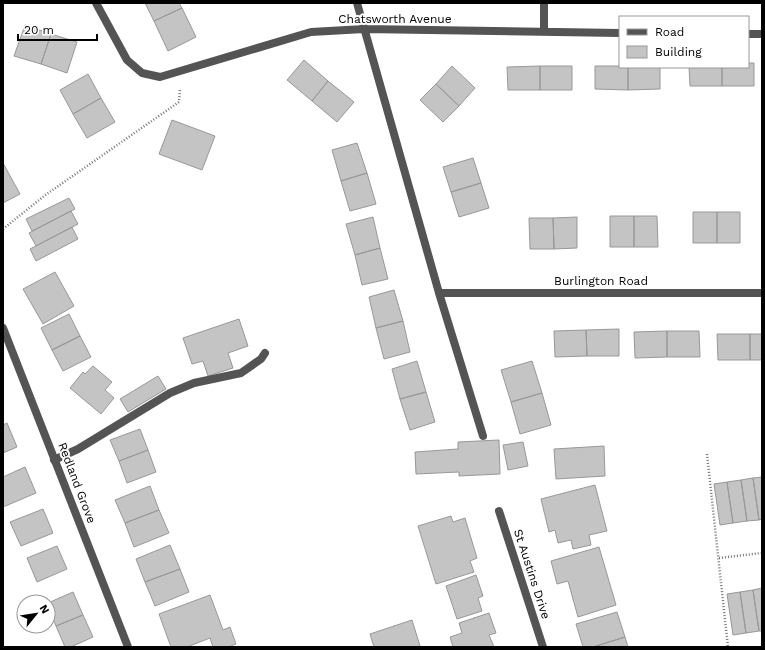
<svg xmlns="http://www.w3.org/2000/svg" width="765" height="650" viewBox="0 0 765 650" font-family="'Work Sans',sans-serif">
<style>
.building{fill:#c4c4c4;stroke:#989898}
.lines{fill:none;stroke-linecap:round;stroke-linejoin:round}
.path{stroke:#767676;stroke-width:2.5;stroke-dasharray:1 2;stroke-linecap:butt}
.service{stroke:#545454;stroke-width:8}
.minor{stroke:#545454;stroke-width:8}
.labels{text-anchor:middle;stroke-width:4;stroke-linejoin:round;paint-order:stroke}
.street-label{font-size:12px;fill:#000;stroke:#fff}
</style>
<rect width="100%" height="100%" fill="#fff"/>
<path class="building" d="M 145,3 L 179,3 L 182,8 L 154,21 Z
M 182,8 L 196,37 L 168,51 L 154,21 Z
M 25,25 L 51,34 L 41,64 L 14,56 Z
M 51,34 L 77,42 L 67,73 L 41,64 Z
M 304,60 L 328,81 L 312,101 L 287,80 Z
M 748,63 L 754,63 L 754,86 L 722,86 L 722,67 L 748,67 Z
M 452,66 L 475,88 L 459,106 L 436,84 Z
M 540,66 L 572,66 L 572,90 L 540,90 Z
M 540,66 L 540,90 L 508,90 L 507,67 Z
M 595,66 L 620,66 L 620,67 L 628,67 L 628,90 L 595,89 Z
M 628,67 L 660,67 L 660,89 L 628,90 Z
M 689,67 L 722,67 L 722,86 L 690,86 Z
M 88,74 L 101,98 L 73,114 L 60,90 Z
M 328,81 L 354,102 L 337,122 L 312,101 Z
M 436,84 L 459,106 L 443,122 L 420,100 Z
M 101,98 L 115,122 L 87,138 L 73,114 Z
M 172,120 L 215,136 L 202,170 L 159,154 Z
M 357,143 L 367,173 L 341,181 L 332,150 Z
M 473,158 L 481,183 L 451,192 L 443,167 Z
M 3,163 L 20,194 L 3,203 Z
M 367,173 L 376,204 L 350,211 L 341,181 Z
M 481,183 L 489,208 L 459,217 L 451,192 Z
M 69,198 L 75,209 L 32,231 L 26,219 Z
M 71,211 L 78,224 L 36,246 L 29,233 Z
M 693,212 L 717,212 L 717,243 L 693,243 Z
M 717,212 L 740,212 L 740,243 L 717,243 Z
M 610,216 L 634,216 L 634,247 L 610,247 Z
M 634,216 L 657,216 L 658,247 L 634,247 Z
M 373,217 L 380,248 L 355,255 L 346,224 Z
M 577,217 L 577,248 L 554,249 L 553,218 Z
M 529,218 L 553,218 L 554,249 L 530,249 Z
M 72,227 L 78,239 L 36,261 L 30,249 Z
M 380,248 L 388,279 L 362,285 L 355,255 Z
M 55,272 L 74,306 L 43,324 L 23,289 Z
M 394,290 L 403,321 L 376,328 L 369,297 Z
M 69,314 L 80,336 L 52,350 L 41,328 Z
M 239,319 L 248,346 L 228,353 L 233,368 L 208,376 L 203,361 L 192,364 L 183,338 Z
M 403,321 L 410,352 L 384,359 L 376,328 Z
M 619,329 L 619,356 L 587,356 L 586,330 Z
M 586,330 L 587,356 L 555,357 L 554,331 Z
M 667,331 L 699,331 L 700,357 L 667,357 Z
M 667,331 L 667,357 L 635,358 L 634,332 Z
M 717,334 L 750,334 L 750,360 L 718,360 Z
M 750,334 L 762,334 L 762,360 L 750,360 Z
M 80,336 L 91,357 L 63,371 L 52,350 Z
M 417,361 L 426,392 L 400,399 L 392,369 Z
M 532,361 L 542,393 L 511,402 L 501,370 Z
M 93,366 L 112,382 L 105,390 L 114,398 L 101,414 L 70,388 L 83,372 L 85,374 Z
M 158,376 L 166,389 L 128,412 L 120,399 Z
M 426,392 L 435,422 L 410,430 L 400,399 Z
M 542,393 L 551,425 L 520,434 L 511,402 Z
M 7,423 L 17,447 L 3,453 L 3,425 Z
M 140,429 L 148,450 L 119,461 L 110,440 Z
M 499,440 L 500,474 L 459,476 L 459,472 L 416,474 L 415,452 L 458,449 L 458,442 Z
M 523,442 L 528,466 L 508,470 L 503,445 Z
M 604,446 L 605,476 L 556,479 L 554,449 Z
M 148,450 L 156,472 L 127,483 L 119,461 Z
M 25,467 L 36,493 L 3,507 L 3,477 Z
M 762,477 L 762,519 L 759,520 L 753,478 Z
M 753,478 L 759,520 L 747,521 L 741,480 Z
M 741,480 L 747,521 L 733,523 L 727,482 Z
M 727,482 L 733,523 L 720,525 L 714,484 Z
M 595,485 L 607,531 L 589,535 L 591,545 L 573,549 L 571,540 L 558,543 L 555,530 L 549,532 L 541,499 Z
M 150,486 L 159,510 L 125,523 L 115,500 Z
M 43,509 L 53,533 L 21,546 L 10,522 Z
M 159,510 L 169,533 L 134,547 L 125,523 Z
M 451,516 L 453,522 L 465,518 L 477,558 L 470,561 L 474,572 L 436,584 L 418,526 Z
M 170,545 L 180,569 L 145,582 L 136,559 Z
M 57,546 L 67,569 L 37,582 L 27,558 Z
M 599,547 L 616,605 L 578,617 L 568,581 L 557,584 L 551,561 Z
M 180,569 L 189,592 L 155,606 L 145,582 Z
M 476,575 L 483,596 L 478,598 L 482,611 L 457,619 L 446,586 Z
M 762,588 L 762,631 L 759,631 L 753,590 Z
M 753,590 L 759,631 L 746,633 L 740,592 Z
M 73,592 L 83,615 L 56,626 L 48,607 L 48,603 Z
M 740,592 L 746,633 L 733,635 L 727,594 Z
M 210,595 L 223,630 L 230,627 L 236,644 L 228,647 L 213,647 L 210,638 L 187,647 L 171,647 L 159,614 Z
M 617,612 L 625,637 L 593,647 L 583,647 L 576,624 Z
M 489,613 L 496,633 L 489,635 L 494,647 L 453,647 L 450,637 L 462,633 L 459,623 Z
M 83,615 L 93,637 L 71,647 L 65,647 L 56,626 Z
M 412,620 L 420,646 L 416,647 L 374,647 L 370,634 Z
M 625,637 L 628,647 L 593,647 Z"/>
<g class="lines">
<path class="path" d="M 3,229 L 44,196 L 179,102 L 180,89
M 707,454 L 728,647
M 719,558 L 762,553"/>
<path class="service" d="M 54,460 L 78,449 L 170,393 L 194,383 L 241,373 L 261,359 L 265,353"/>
<path class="minor" d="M 96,3 L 127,60 L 142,73 L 160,77 L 311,32 L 364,29 L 620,33
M 357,3 L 439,293 L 483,436
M 544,3 L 544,32
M 748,34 L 762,34
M 439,293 L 762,293
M 3,328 L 128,647
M 499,511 L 543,647"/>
</g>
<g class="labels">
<g class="street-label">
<text x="395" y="23">Chatsworth Avenue</text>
<text x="601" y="285">Burlington Road</text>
<text transform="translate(77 483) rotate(69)" y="4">Redland Grove</text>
<text transform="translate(532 574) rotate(72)" y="4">St Austins Drive</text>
</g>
</g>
<rect width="765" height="650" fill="none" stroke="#000000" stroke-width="8"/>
<rect x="619" y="16" width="130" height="52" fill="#ffffff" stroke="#999999"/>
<rect x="627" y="29" width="20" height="6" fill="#545454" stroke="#999999"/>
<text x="655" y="36" font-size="12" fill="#000000">Road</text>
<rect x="627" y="46" width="20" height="12" fill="#c4c4c4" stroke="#999999"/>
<text x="655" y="56" font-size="12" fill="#000000">Building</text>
<g transform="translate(36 614) rotate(60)"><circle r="19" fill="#ffffff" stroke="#999999"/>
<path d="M0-3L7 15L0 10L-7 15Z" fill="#000000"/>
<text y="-6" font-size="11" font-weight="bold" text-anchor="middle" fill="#000000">N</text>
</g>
<path d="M18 34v6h79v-6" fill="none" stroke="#000000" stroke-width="2"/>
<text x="24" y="34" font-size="12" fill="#000000" stroke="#ffffff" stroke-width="3" paint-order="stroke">20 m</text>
</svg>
